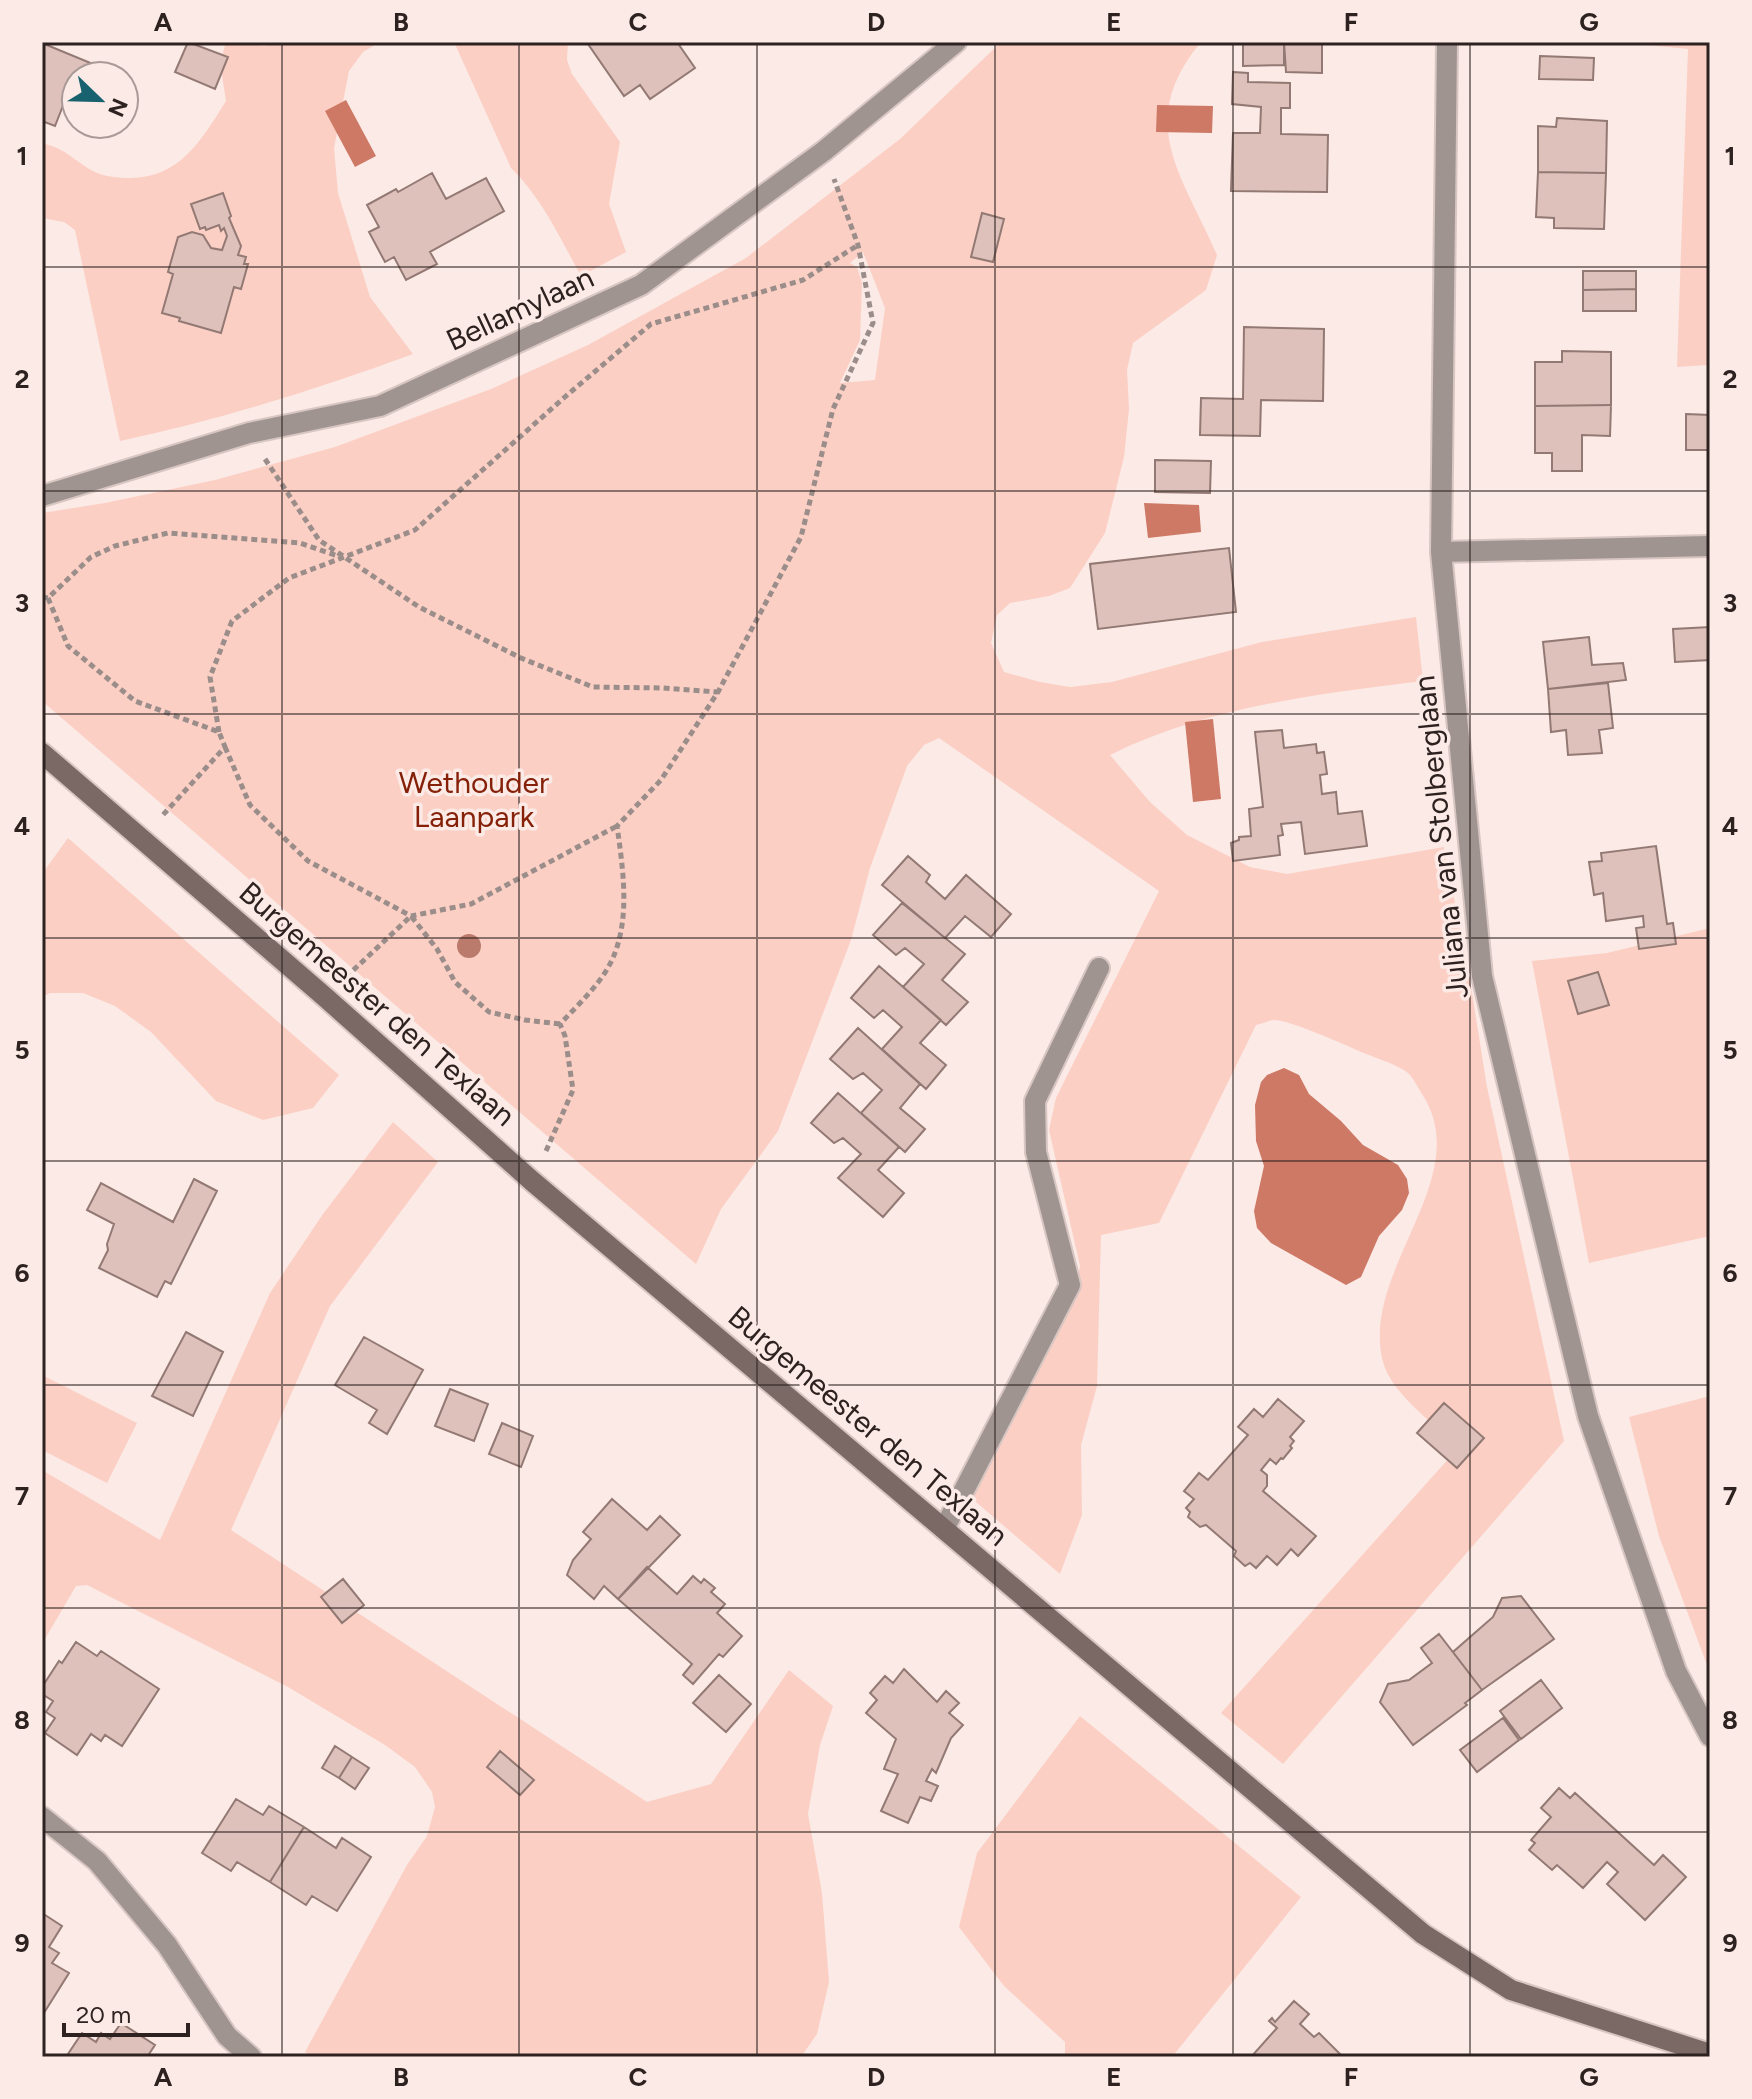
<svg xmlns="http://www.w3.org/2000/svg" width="1752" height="2099" viewBox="0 0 1752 2099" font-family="Figtree,sans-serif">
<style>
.green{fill:#fbcfc4;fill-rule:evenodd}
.water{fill:#cd7965}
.building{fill:#ddc1ba;stroke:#937973;stroke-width:2}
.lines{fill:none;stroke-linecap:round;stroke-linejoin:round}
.lane-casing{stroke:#d7c6c2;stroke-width:24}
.street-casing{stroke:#d7c6c2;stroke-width:24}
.secondary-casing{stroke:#d7c6c2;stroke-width:24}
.path{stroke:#9b8d8a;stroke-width:5;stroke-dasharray:6 4;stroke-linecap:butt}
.lane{stroke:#a09491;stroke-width:20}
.street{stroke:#a09491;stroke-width:20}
.secondary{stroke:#7a6965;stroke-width:20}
.tree{fill:#bb7b6c}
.grid{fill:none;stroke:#2d2220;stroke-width:2;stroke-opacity:0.55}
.labels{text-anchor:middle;stroke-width:7;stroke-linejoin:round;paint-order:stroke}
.street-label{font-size:30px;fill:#2d2220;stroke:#fceae6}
.park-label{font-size:30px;fill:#862109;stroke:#fceae6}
.neatline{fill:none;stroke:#2d2220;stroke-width:3}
.grid-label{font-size:26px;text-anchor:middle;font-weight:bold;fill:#2d2220}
</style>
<rect width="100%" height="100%" fill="#fceae6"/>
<path class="green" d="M 226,42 L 265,46 L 273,42 L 380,42 L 363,52 L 349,71 L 334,148 L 338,193 L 370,297 L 413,354 C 317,389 220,420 120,441 L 75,230 L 64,222 L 42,218 L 42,143 C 66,149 71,158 91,170 C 101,176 116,178 128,178 C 179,179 201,141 226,101 L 220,63 Z
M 454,42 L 568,42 L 567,60 L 572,74 L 620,142 L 609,204 L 626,252 L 581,276 C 560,238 542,198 511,168 Z
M 1001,42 L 1201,42 C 1134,123 1183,176 1217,255 L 1206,290 L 1133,343 L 1127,370 L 1129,409 L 1124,457 L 1105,533 L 1070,588 L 1049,596 L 1010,603 L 997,615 L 991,643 L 1004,672 L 1040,682 L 1070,687 L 1112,682 L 1262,642 L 1416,617 L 1423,681 C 1317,694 1207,707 1110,755 L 1150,802 L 1187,835 L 1250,867 L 1287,874 L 1444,847 L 1470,980 L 1487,1087 L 1564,1441 L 1283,1764 L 1221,1713 L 1459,1447 C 1436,1426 1391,1393 1383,1362 C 1359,1271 1477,1178 1422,1094 C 1418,1088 1414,1079 1409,1074 C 1400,1065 1372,1057 1359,1051 C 1343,1044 1288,1019 1273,1020 C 1268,1021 1261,1024 1256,1025 L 1159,1223 L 1101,1235 L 1097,1386 L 1081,1445 L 1082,1515 L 1060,1574 L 962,1490 L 1075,1292 L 1080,1266 L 1049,1130 L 1056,1098 L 1159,891 L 939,738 L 924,745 L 907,766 L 870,868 L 851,940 L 778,1131 L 721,1209 L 696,1264 L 42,701 L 42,513 L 105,503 L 215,480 L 335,447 L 491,389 L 588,345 L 746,258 L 900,139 ZM 863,252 L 885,308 L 875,380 L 840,383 L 860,340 L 862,283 L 857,267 L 850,263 Z
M 1617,42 L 1710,42 L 1708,365 L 1677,367 L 1688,49 Z
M 68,838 L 339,1075 L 313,1108 L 263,1120 L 216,1101 L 151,1032 L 115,1006 L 83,993 L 50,993 L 42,997 L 42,874 Z
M 1710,928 L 1710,1236 L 1589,1263 L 1532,961 L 1607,953 Z
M 393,1122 L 438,1162 L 330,1306 L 231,1530 L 647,1802 L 711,1784 L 789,1670 L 833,1706 L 820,1745 L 808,1814 L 822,1893 L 829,1982 L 817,2034 L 801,2057 L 313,2057 L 305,2052 L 407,1865 L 427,1836 L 435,1807 L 432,1792 L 415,1767 L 385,1745 L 288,1687 L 87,1585 L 76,1586 L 42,1644 L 42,1470 L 160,1540 L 270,1293 L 323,1214 Z
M 42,1375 L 137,1423 L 107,1483 L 42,1450 Z
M 1710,1396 L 1710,1673 L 1659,1536 L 1629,1417 Z
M 1080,1716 L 1301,1897 L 1172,2057 L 1065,2057 L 1065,2042 L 1004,1986 L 959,1927 L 977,1853 Z"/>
<path class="water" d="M 346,100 L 376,156 L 355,167 L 325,111 Z
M 1157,105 L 1213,106 L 1212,133 L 1156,132 Z
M 1144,503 L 1199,505 L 1201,532 L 1148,538 Z
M 1213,719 L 1221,799 L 1193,802 L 1185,722 Z
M 1284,1068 L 1299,1075 L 1309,1094 L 1341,1121 L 1363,1145 L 1398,1165 L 1407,1179 L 1409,1193 L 1402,1210 L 1379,1236 L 1361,1277 L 1346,1285 L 1271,1243 L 1257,1228 L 1254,1211 L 1264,1166 L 1256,1141 L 1255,1105 L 1261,1082 L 1267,1075 Z"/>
<path class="building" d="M 188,42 L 228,57 L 215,89 L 175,72 Z
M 591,42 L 677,42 L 695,68 L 650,99 L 640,85 L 624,96 L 588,44 Z
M 1243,42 L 1284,42 L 1284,65 L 1243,66 Z
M 1284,42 L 1322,42 L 1322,73 L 1286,72 Z
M 42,43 L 110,71 L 108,76 L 76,76 L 76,102 L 66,98 L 55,126 L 42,121 Z
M 1540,56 L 1594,58 L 1593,80 L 1539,79 Z
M 1233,72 L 1248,73 L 1248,82 L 1290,83 L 1290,108 L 1281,108 L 1281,134 L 1328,135 L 1327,192 L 1231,191 L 1233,133 L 1260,133 L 1261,107 L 1232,104 Z
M 1557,118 L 1607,121 L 1606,173 L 1538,172 L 1538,126 L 1556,127 Z
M 1538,172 L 1606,173 L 1604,229 L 1554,228 L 1554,218 L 1536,217 Z
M 432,173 L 446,199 L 486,178 L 504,211 L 430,252 L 437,264 L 406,280 L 394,257 L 385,262 L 369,232 L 379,227 L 367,205 L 396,189 L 398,192 Z
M 223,193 L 231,216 L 229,218 L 241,246 L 238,255 L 246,257 L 244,264 L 248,264 L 241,289 L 234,287 L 221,333 L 179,321 L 180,318 L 162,313 L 173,274 L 168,272 L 178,237 L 192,232 L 203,235 L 211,248 L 222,250 L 227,236 L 224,228 L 221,231 L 219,225 L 206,230 L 205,227 L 200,229 L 191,204 Z
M 982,213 L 1004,219 L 993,262 L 971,257 Z
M 1583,271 L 1636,271 L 1636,289 L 1583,290 Z
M 1636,289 L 1636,311 L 1583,311 L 1583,290 Z
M 1244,327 L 1324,329 L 1323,401 L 1261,400 L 1260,436 L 1200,435 L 1201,398 L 1243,399 Z
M 1562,351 L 1611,352 L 1611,405 L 1535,406 L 1535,362 L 1562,362 Z
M 1611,405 L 1610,436 L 1582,435 L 1582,471 L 1552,471 L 1552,453 L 1535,453 L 1535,406 Z
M 1686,414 L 1710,415 L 1708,450 L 1686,450 Z
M 1155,460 L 1211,461 L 1210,493 L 1155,492 Z
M 1229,548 L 1236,612 L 1098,629 L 1090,564 Z
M 1710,627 L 1710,660 L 1675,662 L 1673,629 Z
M 1589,637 L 1592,665 L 1623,663 L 1626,680 L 1548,689 L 1543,642 Z
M 1608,683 L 1613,728 L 1599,730 L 1602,753 L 1568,755 L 1566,730 L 1551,732 L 1548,689 Z
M 1282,730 L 1284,748 L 1316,744 L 1317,753 L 1324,752 L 1327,774 L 1320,775 L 1322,794 L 1336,792 L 1338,814 L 1362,811 L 1367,846 L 1305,854 L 1301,822 L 1281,824 L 1283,835 L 1278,836 L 1280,855 L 1233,861 L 1231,843 L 1239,840 L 1239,837 L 1251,836 L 1249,809 L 1263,807 L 1255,732 Z
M 1656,846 L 1667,924 L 1673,923 L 1676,944 L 1639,949 L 1636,928 L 1644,927 L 1643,916 L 1606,921 L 1603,893 L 1594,895 L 1589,862 L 1602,861 L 1601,853 Z
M 908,856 L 930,875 L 926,882 L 945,899 L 966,875 L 1011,914 L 991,937 L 965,916 L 945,938 L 882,885 Z
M 902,903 L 965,954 L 942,980 L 968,1002 L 946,1025 L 903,987 L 924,964 L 905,948 L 896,955 L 873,935 Z
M 879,966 L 941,1020 L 920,1043 L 946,1065 L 926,1089 L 882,1049 L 902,1027 L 883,1010 L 874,1018 L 851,998 Z
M 1598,972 L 1609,1005 L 1578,1014 L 1568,981 Z
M 858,1028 L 920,1084 L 900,1108 L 925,1129 L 905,1152 L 861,1113 L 882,1090 L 863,1073 L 853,1079 L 830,1059 Z
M 838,1093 L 899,1147 L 878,1170 L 904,1193 L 883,1217 L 838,1178 L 861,1154 L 843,1138 L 834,1143 L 811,1123 Z
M 194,1179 L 217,1191 L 171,1284 L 165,1281 L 157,1297 L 99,1268 L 108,1250 L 107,1244 L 114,1224 L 87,1210 L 101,1183 L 173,1222 Z
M 186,1332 L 223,1352 L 193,1416 L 152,1396 Z
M 364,1337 L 423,1370 L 387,1434 L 369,1423 L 377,1410 L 335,1385 Z
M 450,1389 L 488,1404 L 474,1441 L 435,1426 Z
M 1278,1399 L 1304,1421 L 1290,1437 L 1294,1441 L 1290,1446 L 1292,1448 L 1283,1459 L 1281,1458 L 1276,1464 L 1270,1459 L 1261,1470 L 1267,1475 L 1267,1486 L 1263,1491 L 1316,1536 L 1298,1556 L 1291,1549 L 1277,1565 L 1267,1556 L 1256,1568 L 1250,1563 L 1245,1566 L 1234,1556 L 1236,1551 L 1206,1525 L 1200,1527 L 1188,1517 L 1190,1512 L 1186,1508 L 1194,1499 L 1184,1491 L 1199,1473 L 1208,1480 L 1248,1435 L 1238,1427 L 1254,1409 L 1263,1417 Z
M 1444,1403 L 1484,1438 L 1457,1468 L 1417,1433 Z
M 502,1423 L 533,1436 L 521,1467 L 489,1454 Z
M 612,1499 L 647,1530 L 660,1516 L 680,1535 L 618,1599 L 604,1586 L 594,1599 L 567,1575 L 573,1560 L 591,1539 L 583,1532 Z
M 647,1567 L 677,1594 L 693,1576 L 701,1583 L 704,1579 L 715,1588 L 711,1592 L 725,1604 L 717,1613 L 742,1636 L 723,1657 L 719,1654 L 693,1684 L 683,1675 L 692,1664 L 618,1599 Z
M 343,1579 L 364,1605 L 342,1623 L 321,1597 Z
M 1521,1596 L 1554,1639 L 1482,1690 L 1453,1652 L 1493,1617 L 1502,1598 Z
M 1439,1634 L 1482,1690 L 1465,1703 L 1467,1705 L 1413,1745 L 1380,1702 L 1388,1684 L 1409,1680 L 1432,1663 L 1421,1648 Z
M 76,1642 L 97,1656 L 101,1651 L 159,1689 L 122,1746 L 105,1735 L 101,1741 L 91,1734 L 77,1755 L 45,1733 L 55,1718 L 46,1712 L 53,1701 L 42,1694 L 42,1687 L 59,1661 L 62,1663 Z
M 904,1669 L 937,1702 L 946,1691 L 959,1703 L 949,1713 L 963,1725 L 951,1738 L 936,1773 L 932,1769 L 926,1781 L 938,1786 L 931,1801 L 920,1797 L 908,1823 L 881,1811 L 898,1774 L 884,1769 L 896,1739 L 866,1713 L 877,1700 L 870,1693 L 885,1676 L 893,1683 Z
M 719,1675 L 751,1704 L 726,1732 L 693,1703 Z
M 1541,1680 L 1562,1708 L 1521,1739 L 1500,1711 Z
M 1503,1718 L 1519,1740 L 1477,1772 L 1460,1750 Z
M 335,1746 L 352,1757 L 339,1778 L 322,1768 Z
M 500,1751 L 534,1780 L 520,1795 L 487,1767 Z
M 352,1757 L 369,1768 L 355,1789 L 339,1778 Z
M 1559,1788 L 1570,1798 L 1575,1793 L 1654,1865 L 1663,1855 L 1686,1877 L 1645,1920 L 1607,1884 L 1618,1872 L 1607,1862 L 1583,1888 L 1557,1865 L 1552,1870 L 1529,1850 L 1535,1843 L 1531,1840 L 1551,1817 L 1541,1808 Z
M 236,1799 L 263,1815 L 269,1806 L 304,1827 L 270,1882 L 237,1862 L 231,1871 L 202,1853 Z
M 304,1827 L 336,1848 L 342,1838 L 371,1857 L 337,1911 L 312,1896 L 306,1905 L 270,1882 Z
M 42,1913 L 62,1926 L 49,1947 L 59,1953 L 52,1963 L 69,1973 L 42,2016 Z
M 1294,2001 L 1309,2014 L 1300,2024 L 1314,2037 L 1319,2033 L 1343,2057 L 1251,2057 L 1277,2028 L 1269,2021 L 1272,2018 L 1275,2022 Z
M 121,2023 L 155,2045 L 147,2057 L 66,2057 L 82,2033 L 96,2042 L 101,2033 L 110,2039 Z"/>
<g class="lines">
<defs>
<path id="lane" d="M 944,1529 L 1070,1285 L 1036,1152 L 1035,1101 L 1099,968"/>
<path id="street" d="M 1447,42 L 1441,552 L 1482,976 L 1588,1416 L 1676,1671 L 1710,1736
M 42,496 L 249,433 L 380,406 L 641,285 L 824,151 L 956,42
M 1441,552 L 1710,546
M 42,1817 L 97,1861 L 167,1945 L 227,2036 L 251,2057"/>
<path id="secondary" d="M 42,753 L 325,997 L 532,1181 L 1423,1934 L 1511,1990 L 1710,2054"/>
</defs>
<use href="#lane" class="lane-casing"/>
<use href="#street" class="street-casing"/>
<use href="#secondary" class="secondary-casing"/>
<path class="path" d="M 265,459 L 319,540 L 419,607 L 521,658 L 593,687 L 663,688 L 718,692
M 42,597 L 48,598 L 91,557 L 115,546 L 168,533 L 300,543 L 338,556
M 48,598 L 68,646 L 135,701 L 219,732 L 225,747 L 161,817
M 219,732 L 210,677 L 232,621 L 289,578 L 415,530 L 566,396 L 651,324 L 803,280 L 858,245
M 225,747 L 250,805 L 308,861 L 411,916 L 471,904 L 617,826
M 346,977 L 411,916 L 437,949 L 455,982 L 489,1012 L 525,1020 L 560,1024
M 546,1151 L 573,1090 L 565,1036 L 560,1024 C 574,1009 590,994 602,977 C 633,934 624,876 617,826 L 661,780 L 718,692 L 801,537 L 833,409 L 873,323 L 858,245 L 834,179"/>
<use href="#lane" class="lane"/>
<use href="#street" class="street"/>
<use href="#secondary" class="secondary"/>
</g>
<circle class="tree" cx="469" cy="946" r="12"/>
<path class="grid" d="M 282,42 L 282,2057M 519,42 L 519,2057M 757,42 L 757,2057M 995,42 L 995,2057M 1233,42 L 1233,2057M 1470,42 L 1470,2057M 42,267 L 1710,267M 42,491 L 1710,491M 42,714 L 1710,714M 42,938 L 1710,938M 42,1161 L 1710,1161M 42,1385 L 1710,1385M 42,1608 L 1710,1608M 42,1832 L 1710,1832"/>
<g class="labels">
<g class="street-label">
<text transform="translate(520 309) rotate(-25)" y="10">Bellamylaan</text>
<text transform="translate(1441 837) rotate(-96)" y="10">Juliana van Stolberglaan</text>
<text transform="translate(377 1004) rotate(41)" y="10">Burgemeester den Texlaan</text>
<text transform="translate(868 1426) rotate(40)" y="10">Burgemeester den Texlaan</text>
</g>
<g class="park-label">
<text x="474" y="793">Wethouder<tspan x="474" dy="34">Laanpark</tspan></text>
</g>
</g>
<rect width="1752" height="2099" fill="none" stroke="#fceae6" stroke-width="88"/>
<g transform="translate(100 100) rotate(113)"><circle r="38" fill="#fceae6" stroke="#a99a97" stroke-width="2"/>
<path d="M0-6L14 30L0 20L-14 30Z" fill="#18616f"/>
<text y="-12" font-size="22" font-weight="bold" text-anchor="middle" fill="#2d2220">N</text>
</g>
<path d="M64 2023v12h124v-12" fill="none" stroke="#2d2220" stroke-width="4"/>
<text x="76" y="2023" font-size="24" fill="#2d2220" stroke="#fceae6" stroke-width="6" paint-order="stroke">20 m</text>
<rect x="44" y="44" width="1664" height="2011" class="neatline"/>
<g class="grid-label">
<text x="163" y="31">A</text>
<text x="401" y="31">B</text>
<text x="638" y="31">C</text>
<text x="876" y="31">D</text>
<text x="1114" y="31">E</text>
<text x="1351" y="31">F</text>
<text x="1589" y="31">G</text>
<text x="22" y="165">1</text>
<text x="1730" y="165">1</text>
<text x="22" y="388">2</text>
<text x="1730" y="388">2</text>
<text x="22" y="612">3</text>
<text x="1730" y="612">3</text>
<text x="22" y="835">4</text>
<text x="1730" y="835">4</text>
<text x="22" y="1059">5</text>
<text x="1730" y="1059">5</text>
<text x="22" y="1282">6</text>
<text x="1730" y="1282">6</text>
<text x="22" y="1505">7</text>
<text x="1730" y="1505">7</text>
<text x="22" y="1729">8</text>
<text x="1730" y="1729">8</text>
<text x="22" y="1952">9</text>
<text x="1730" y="1952">9</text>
<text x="163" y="2086">A</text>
<text x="401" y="2086">B</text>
<text x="638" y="2086">C</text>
<text x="876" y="2086">D</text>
<text x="1114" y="2086">E</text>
<text x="1351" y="2086">F</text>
<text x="1589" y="2086">G</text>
</g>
</svg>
